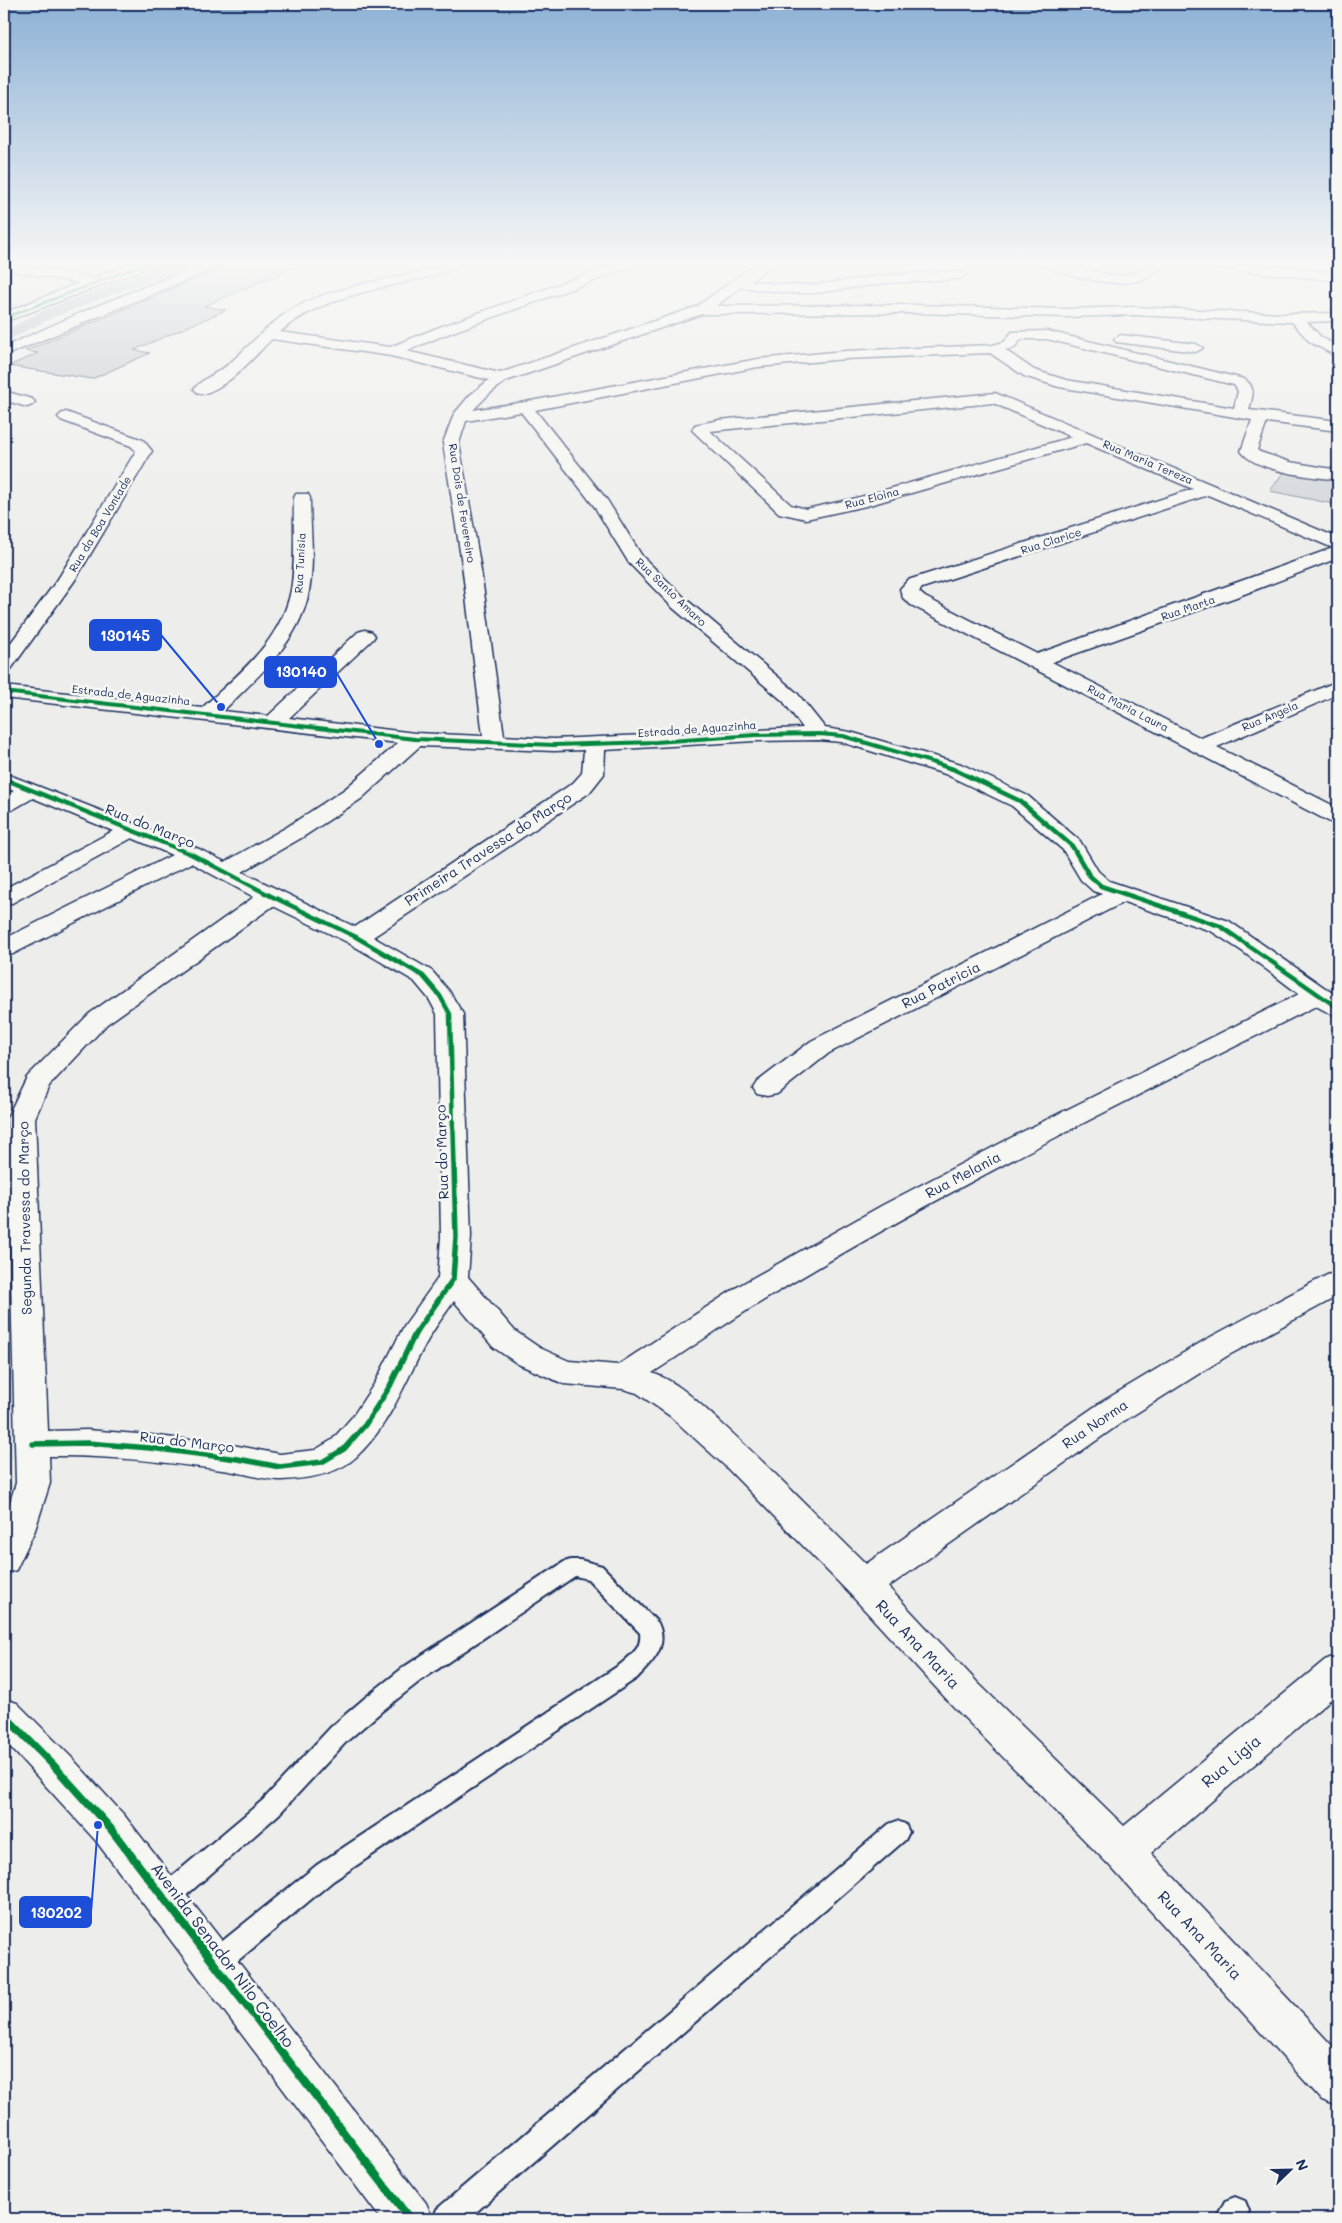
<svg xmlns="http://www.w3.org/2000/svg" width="1342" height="2223" viewBox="0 0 1342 2223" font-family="Mali,sans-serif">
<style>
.built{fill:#dde0e1}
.green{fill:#ced2d7;stroke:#74809a}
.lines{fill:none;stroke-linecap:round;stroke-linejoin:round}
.canal{fill:#a5acbc;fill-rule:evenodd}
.building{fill:#b9bfc8;stroke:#1b2f5e}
.service-casing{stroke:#1b2f5e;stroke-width:4}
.minor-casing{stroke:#1b2f5e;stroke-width:3}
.primary-casing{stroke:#1b2f5e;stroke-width:3}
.service{fill:#f6f6f2;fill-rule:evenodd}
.minor{fill:#f6f6f2;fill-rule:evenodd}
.primary{fill:#f6f6f2;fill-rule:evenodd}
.cycleway-far4-casing{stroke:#f6f6f2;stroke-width:4.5}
.cycleway-far3-casing{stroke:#f6f6f2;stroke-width:5.5}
.cycleway-far2-casing{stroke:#f6f6f2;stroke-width:7}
.cycleway-far1-casing{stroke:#f6f6f2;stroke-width:9}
.cycleway-casing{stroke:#f6f6f2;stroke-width:11}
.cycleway-far4{stroke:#00873e;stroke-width:2.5}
.cycleway-far3{stroke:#00873e;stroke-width:4}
.cycleway-far2{stroke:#00873e;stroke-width:4.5}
.cycleway-far1{stroke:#00873e;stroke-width:5.5}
.cycleway{stroke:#00873e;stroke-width:8}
.labels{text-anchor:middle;stroke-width:5;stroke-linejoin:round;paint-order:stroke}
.far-street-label{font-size:11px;fill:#1b2f5e;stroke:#f6f6f2}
.street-label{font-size:14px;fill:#1b2f5e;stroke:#f6f6f2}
.near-street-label{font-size:16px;fill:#1b2f5e;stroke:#f6f6f2}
.leader{fill:none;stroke:#1d4ed8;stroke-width:2}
.callout-dot{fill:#1d4ed8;stroke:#f6f6f2;stroke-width:2}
.callout{fill:#1d4ed8;stroke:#1d4ed8;stroke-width:2}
.callout-label{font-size:15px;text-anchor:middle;font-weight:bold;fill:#fff}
</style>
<rect width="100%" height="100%" fill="#edeeec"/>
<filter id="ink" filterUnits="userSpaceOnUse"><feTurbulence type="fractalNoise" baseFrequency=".02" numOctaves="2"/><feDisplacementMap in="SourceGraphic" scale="10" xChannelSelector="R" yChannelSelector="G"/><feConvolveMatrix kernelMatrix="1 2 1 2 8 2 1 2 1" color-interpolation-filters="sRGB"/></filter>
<g filter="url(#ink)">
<path class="built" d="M 4,264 L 61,274 L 72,277 L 69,283 L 4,314 Z"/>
<path class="green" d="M 1288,466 L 1338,475 L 1338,505 L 1270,491 Z"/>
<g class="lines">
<path class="canal" d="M 178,260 L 200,260 L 197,263 L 56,316 L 4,342 L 4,331 L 44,310 Z"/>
</g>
<path class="building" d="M 241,260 L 311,260 L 204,306 L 226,310 L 134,350 L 150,353 L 92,379 L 9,366 L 38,353 L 25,351 Z"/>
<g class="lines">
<defs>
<path id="service" d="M 571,1560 L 580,1560 L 602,1566 L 658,1623 C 669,1646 653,1662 637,1678 L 333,1881 L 223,1973 L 214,1976 L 205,1973 L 202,1964 L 205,1955 L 317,1865 L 621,1664 C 632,1654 642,1648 640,1633 L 588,1579 L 575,1576 L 420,1681 L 382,1711 L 347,1741 L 279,1814 L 174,1906 L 165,1909 L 156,1906 L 153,1898 L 156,1890 L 263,1800 L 331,1727 L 366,1697 L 404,1667 L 564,1562 Z
M 897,1821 L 905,1824 L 909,1832 L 905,1840 L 468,2219 L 433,2219 L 437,2209 L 889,1824 Z
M 1235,2197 L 1245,2201 L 1249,2211 L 1245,2219 L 1216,2219 L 1225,2201 Z"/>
<path id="minor" d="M 143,260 L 161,260 L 160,263 L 4,322 L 4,313 L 79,283 L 4,269 L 4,261 L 93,278 Z
M 211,260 L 228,260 L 227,263 L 4,356 L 4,347 L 87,310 Z
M 457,260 L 475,260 L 474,263 C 411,288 333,286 280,332 L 390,347 L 437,328 L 626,260 L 644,260 L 643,263 L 447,334 L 406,351 L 500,373 L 696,307 L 757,263 L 767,260 L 787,260 L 786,263 L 767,269 L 750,281 L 788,285 L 815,285 L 887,275 L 959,271 L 966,275 L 959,279 L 887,283 L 815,293 L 788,293 L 741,287 L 716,306 L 914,305 L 1066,309 L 1133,307 L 1281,314 L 1338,313 L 1338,321 L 1307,322 L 1320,336 L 1338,347 L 1338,357 L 1310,342 L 1292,322 L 1133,315 L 1066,317 L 914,313 L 702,314 L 506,381 L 489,394 L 473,410 L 525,402 L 758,359 L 845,351 L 993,345 L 1004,342 L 1012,332 L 1047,331 L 1244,379 C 1257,387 1252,398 1249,410 L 1338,421 L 1338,431 L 1267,422 L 1257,450 L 1260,452 L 1290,462 L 1338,470 L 1338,480 C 1314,477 1255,472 1241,451 L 1252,420 L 1059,387 L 1024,376 L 990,353 L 845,359 L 758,367 L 535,410 L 607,500 L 642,556 L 687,600 L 797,693 L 825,728 L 850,732 L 961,764 L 1028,796 L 1080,841 L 1098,871 L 1109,881 L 1229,921 L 1338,997 L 1338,1016 L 1329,1013 L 1316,1006 C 1130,1099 942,1191 764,1300 C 726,1323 689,1349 652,1373 C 678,1381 701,1405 720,1422 C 771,1468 818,1517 866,1564 L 1100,1403 L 1205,1340 L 1327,1275 L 1338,1272 L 1338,1296 L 1227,1356 L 1124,1421 L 888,1587 L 977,1682 L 1124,1826 L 1325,1660 L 1338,1655 L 1338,1693 L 1151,1853 L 1338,2052 L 1338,2106 L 1322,2100 L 1109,1865 L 951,1704 L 851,1595 L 724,1465 L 670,1416 L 637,1393 L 623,1389 L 564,1384 L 518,1364 L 493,1347 L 454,1301 C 446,1313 436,1325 429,1338 C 406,1378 391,1425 356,1457 C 337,1475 307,1479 282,1480 C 264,1480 240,1472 222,1470 C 164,1462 107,1455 49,1456 L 50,1483 L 35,1530 L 16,1570 L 4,1574 L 4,1521 L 16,1483 L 7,1118 L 27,1077 L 89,1014 L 254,897 L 191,863 L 13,954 L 4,956 L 4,939 L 172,855 L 132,838 L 12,903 L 4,905 L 4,889 L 113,831 L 33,798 L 12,810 L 4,812 L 4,796 L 14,791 L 4,787 L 4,773 L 199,849 L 225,862 L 287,827 L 345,789 L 398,743 L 4,698 L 4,686 L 202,708 C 238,674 281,642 291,590 C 296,561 293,528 294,498 L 296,494 L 308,494 L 310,498 C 310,528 315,561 309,591 C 300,642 258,676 223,711 L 268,716 L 358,632 L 365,630 L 372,632 L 375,636 L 372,640 L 289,718 L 415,733 L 483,736 L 462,564 L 443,443 L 454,414 L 470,395 L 489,380 L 391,356 L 272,339 C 252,358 230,387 202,394 L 197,392 L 194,389 C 202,378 221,372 231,362 C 255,341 274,317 304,303 C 352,281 408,279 457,260 ZM 1021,339 L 1047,339 L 1234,385 L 1238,391 L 1234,408 L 1066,380 L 1034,370 L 1005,350 L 1014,348 ZM 521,412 L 594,506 L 629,563 L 673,608 L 783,701 L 803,728 L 554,739 L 504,736 L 480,564 L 459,443 L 466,421 ZM 819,740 L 841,742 L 945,774 L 1012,806 L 1063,850 L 1081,880 L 1093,891 L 1102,894 L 811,1041 L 757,1082 L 753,1088 L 757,1094 L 767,1096 L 777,1094 L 829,1053 L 1124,902 L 1211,931 L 1242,951 L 1299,994 L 1022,1132 L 881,1206 L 742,1284 L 618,1365 L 569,1361 L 540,1348 L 515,1331 L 468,1277 L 471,1237 L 463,1014 L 449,991 L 432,971 L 373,937 L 589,793 L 604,774 L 605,750 L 755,741 ZM 420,746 L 554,751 L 584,750 L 582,773 L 573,783 L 355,927 L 242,872 L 303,837 L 361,799 ZM 273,906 L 347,942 L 414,981 L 429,999 L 437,1014 L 441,1237 L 438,1278 L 404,1326 L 376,1381 L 353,1416 L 332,1440 L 315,1450 L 280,1454 L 238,1446 L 150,1435 L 87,1430 L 48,1431 L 35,1118 L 49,1086 L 107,1024 Z
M 1028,260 C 1035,260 1044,259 1051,260 C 1085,266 1126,291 1154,260 L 1168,260 C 1135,304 1072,273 1029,263 Z
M 1178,260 L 1220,260 L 1338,273 L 1338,281 L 1184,264 Z
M 1121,335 L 1196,344 L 1203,348 L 1196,352 L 1116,342 L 1114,339 Z
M 4,391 L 32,399 L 35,402 L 32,405 L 27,407 L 4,400 Z
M 995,393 L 1338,538 L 1338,558 L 1239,596 L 1052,662 L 1201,738 L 1338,681 L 1338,694 L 1217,747 L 1338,808 L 1338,824 L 1330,822 L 911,605 L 903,598 L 900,589 L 908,580 L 1193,489 L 1086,443 L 866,506 L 806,519 L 779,513 L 692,430 L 695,425 L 719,420 ZM 993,403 L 1072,437 L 857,498 L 806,509 L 791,505 L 710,431 ZM 1208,495 L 1333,548 L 1037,654 L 925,597 L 919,592 L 922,588 Z
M 66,412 L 143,440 L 152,451 L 75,580 L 11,669 L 4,671 L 4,652 L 58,579 L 136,451 L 131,446 L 61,420 L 58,417 L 61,414 Z"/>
<path id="primary" d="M 4,1699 L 17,1703 L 70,1756 L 124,1815 L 426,2203 L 433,2219 L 381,2219 L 96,1841 L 4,1740 Z"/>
</defs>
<use href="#service" class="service-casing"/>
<use href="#minor" class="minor-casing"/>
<use href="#primary" class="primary-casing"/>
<use href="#service" class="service"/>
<use href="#minor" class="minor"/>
<use href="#primary" class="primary"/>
<defs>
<path id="cycleway-far4" d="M 4,318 L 155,260"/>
<path id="cycleway-far3" d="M 4,692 L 415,739 L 554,745 L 656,742 L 755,735 L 819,734 L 843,736 L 938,764"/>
<path id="cycleway-far2" d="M 934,763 L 953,769 L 1020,801 L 1072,846 L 1089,875 L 1101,886 L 1220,926 L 1338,1008
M 4,779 L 191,854 L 271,896 L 356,937 L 423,976 L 440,996 L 450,1014 L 453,1132"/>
<path id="cycleway-far1" d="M 33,1444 L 87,1443 L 150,1448 L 238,1459 L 280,1467 L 322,1462 L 344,1449 L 365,1425 L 390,1386 L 415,1334 L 453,1279 L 456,1237 L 453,1131"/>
<path id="cycleway" d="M 4,1715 L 56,1768 L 110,1828 L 410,2219"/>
</defs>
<use href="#cycleway-far4" class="cycleway-far4-casing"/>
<use href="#cycleway-far3" class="cycleway-far3-casing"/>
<use href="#cycleway-far2" class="cycleway-far2-casing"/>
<use href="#cycleway-far1" class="cycleway-far1-casing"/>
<use href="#cycleway" class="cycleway-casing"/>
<use href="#cycleway-far4" class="cycleway-far4"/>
<use href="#cycleway-far3" class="cycleway-far3"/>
<use href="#cycleway-far2" class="cycleway-far2"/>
<use href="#cycleway-far1" class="cycleway-far1"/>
<use href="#cycleway" class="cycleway"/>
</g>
</g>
<linearGradient id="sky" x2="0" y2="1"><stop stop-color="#8db1d6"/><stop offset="0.46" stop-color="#f7f7f6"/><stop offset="1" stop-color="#f7f7f6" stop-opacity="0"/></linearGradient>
<rect width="1342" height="571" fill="url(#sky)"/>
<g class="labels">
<g class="far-street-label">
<text transform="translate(1148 462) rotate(23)" y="4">Rua Maria Tereza</text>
<text transform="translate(872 498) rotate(-15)" y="4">Rua Eloina</text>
<text transform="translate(462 503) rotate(81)" y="4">Rua Dois de Fevereiro</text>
<text transform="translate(100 524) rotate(-59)" y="4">Rua da Boa Vontade</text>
<text transform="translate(1051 541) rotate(-18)" y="4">Rua Clarice</text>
<text transform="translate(300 563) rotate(-87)" y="4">Rua Tunísia</text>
<text transform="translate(671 592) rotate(44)" y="4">Rua Santo Amaro</text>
<text transform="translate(1188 608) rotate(-19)" y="4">Rua Marta</text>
<text transform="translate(131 695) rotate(6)" y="4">Estrada de Aguazinha</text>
<text transform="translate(1128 708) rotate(27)" y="4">Rua Maria Laura</text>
<text transform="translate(1270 716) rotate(-23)" y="4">Rua Angela</text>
<text transform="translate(697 729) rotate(-4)" y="4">Estrada de Aguazinha</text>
</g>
<g class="street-label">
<text transform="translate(150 826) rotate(22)" y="5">Rua do Março</text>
<text transform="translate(488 849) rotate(-33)" y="5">Primeira Travessa do Março</text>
<text transform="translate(941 985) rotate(-27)" y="5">Rua Patricia</text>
<text transform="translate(442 1152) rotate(-92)" y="5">Rua do Março</text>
<text transform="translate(963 1175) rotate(-28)" y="5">Rua Melania</text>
<text transform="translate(25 1218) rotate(-91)" y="5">Segunda Travessa do Março</text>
<text transform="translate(1095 1424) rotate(-34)" y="5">Rua Norma</text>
<text transform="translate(187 1442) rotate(7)" y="5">Rua do Março</text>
</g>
<g class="near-street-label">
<text transform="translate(918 1644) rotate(47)" y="6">Rua Ana Maria</text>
<text transform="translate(1231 1761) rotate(-40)" y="6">Rua Ligia</text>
<text transform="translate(1200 1935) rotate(47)" y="6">Rua Ana Maria</text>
<text transform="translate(223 1955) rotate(53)" y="6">Avenida Senador Nilo Coelho</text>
</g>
</g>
<path class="leader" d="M221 707L161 635M379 744L336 672M98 1825L91 1912"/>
<g class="callout-dot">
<circle cx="221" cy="707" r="5"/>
<circle cx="379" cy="744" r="5"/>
<circle cx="98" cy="1825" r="5"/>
</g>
<g class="callout">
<rect x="90" y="620" width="71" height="30" rx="5"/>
<rect x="265" y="657" width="71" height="30" rx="5"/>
<rect x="20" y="1897" width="71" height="30" rx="5"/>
</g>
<g class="callout-label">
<text x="125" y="641">130145</text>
<text x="301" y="677">130140</text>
<text x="56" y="1918">130202</text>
</g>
<rect width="1342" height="2223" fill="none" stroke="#f6f6f2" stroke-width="20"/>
<rect x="10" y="10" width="1322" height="2203" fill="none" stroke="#1b2f5e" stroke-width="2" filter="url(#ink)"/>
<g transform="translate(1290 2170) rotate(67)" stroke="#f6f6f2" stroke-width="4" paint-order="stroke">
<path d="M0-4L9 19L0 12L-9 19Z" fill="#1b2f5e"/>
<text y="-8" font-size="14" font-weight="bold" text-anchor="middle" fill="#1b2f5e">N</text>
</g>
</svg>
